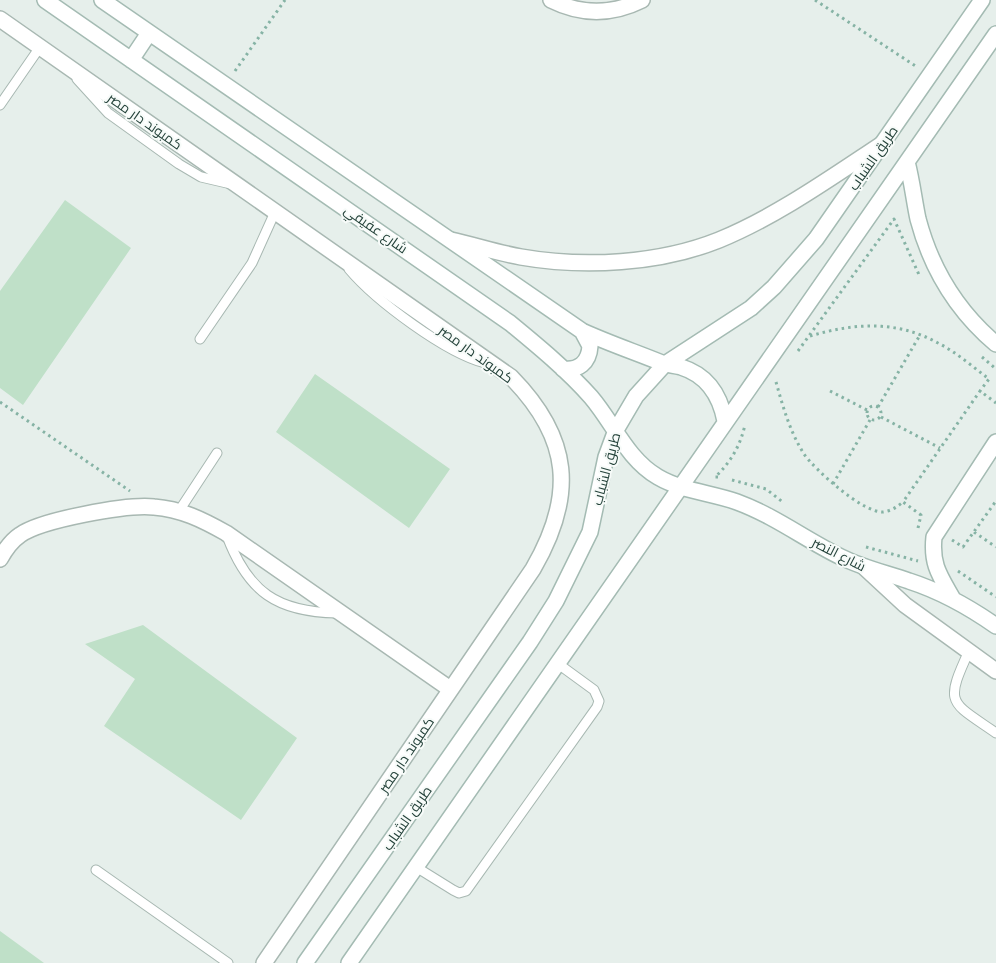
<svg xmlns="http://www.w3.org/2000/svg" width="996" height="963" viewBox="0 0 996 963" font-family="Raleway,Cairo,sans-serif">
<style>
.green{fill:#bfe0c8}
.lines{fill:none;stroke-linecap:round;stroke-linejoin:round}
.lane-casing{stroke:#a8b8b2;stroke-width:11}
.street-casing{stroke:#a8b8b2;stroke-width:18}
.secondary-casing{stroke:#a4bbb3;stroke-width:18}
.path{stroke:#86b3a5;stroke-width:3;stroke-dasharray:2.5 4;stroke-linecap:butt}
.lane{stroke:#fff;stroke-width:9}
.street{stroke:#fff;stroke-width:15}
.secondary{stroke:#fff;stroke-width:15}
.labels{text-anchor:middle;stroke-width:4;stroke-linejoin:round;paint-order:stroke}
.street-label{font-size:14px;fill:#24423a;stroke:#f7fbf9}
</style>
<rect width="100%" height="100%" fill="#e6efeb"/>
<path class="green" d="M 65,200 L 131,248 L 23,405 L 0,388 L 0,291 Z
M 315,374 L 450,469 L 409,528 L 276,432 Z
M 143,625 L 297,738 L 241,820 L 104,726 L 135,679 L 85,644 Z
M 0,931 L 44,963 L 0,963 Z"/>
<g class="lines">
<defs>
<path id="lane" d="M 77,79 L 108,113 L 179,164 L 201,177 L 231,184
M 0,105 L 40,47
M 349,269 C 376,301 446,353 485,363
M 200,339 L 252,263 L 275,212
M 179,511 L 217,453
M 227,536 C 248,592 277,612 337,613
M 969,651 C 944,705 950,701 996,733
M 416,867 L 453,890 L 459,893 L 466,891 L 597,707 L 599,701 L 594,690 L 557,663
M 96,870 L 228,963"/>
<path id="street" d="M 551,0 C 581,15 612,15 642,0
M 0,19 L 511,377 C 571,438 576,495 533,569 L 264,963
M 451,240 C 474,245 498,253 521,257 C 584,268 659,264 719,240 C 777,216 829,179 882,144
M 0,559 C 5,550 11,541 20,535 C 41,520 127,504 154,507 C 181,509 203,520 226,533 L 450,689
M 864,567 L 905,605 L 996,671"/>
<path id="secondary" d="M 45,0 L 510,323 C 538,346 567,370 591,397 C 614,424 627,459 658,477 C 682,491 712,493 737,502 C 775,516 806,540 841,557 C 863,568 886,573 909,581 C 940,591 969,607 996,626
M 102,0 L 582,331 C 608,343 635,352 662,363 C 668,365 675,365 681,367 C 707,375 720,395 725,421
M 131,60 L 149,33
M 907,162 C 912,181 914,200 918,219 C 931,268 957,311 996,344
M 563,369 C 578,371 589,363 590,346 L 582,331
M 953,599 C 940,576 931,565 934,537 L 996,442
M 305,963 L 530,642 L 556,601 L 590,532 L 606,457 L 616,430 L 636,396 L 665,364 L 751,308 L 774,287 L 816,239 L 982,0
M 349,963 L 996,34"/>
</defs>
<use href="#lane" class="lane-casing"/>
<use href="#street" class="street-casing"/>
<use href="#secondary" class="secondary-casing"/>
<path class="path" d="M 815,0 L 917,67
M 235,71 L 285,0
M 810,336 C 855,323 896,320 938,343 C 956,352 973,367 989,379 L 980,391
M 798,351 L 894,219 L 920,277
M 982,357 L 996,369
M 776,382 C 783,407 790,432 804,454 C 815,470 863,513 883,512 C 891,511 897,507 903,502
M 830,391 L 867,410
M 0,402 L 130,491
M867 413a7 7 0 1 1 14 0a7 7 0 1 1-14 0Z
M 878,407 L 920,335
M 881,417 L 940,448
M 718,477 L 715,477 C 731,462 740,446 745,425
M 732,480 L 766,489 L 784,503
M 833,484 L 870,420
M 918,528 L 921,515 L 903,502 L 980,391 L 996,403
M 974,532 L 996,547
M 952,540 L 963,547 L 996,501
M 866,547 L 918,561
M 958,571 L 996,597"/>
<use href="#lane" class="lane"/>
<use href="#street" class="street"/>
<use href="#secondary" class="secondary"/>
</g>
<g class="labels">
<g class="street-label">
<text transform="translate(145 121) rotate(35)" y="5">كمبوند دار مصر</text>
<text transform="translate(873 158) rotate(-55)" y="5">طريق الشباب</text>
<text transform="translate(376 229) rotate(35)" y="5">شارع عفيفي</text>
<text transform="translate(476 354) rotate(36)" y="5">كمبوند دار مصر</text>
<text transform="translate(606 469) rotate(-75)" y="5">طريق الشباب</text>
<text transform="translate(839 554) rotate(27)" y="5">شارع النصر</text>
<text transform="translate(406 755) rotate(-56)" y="5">كمبوند دار مصر</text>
<text transform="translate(407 818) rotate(-55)" y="5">طريق الشباب</text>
</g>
</g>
</svg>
